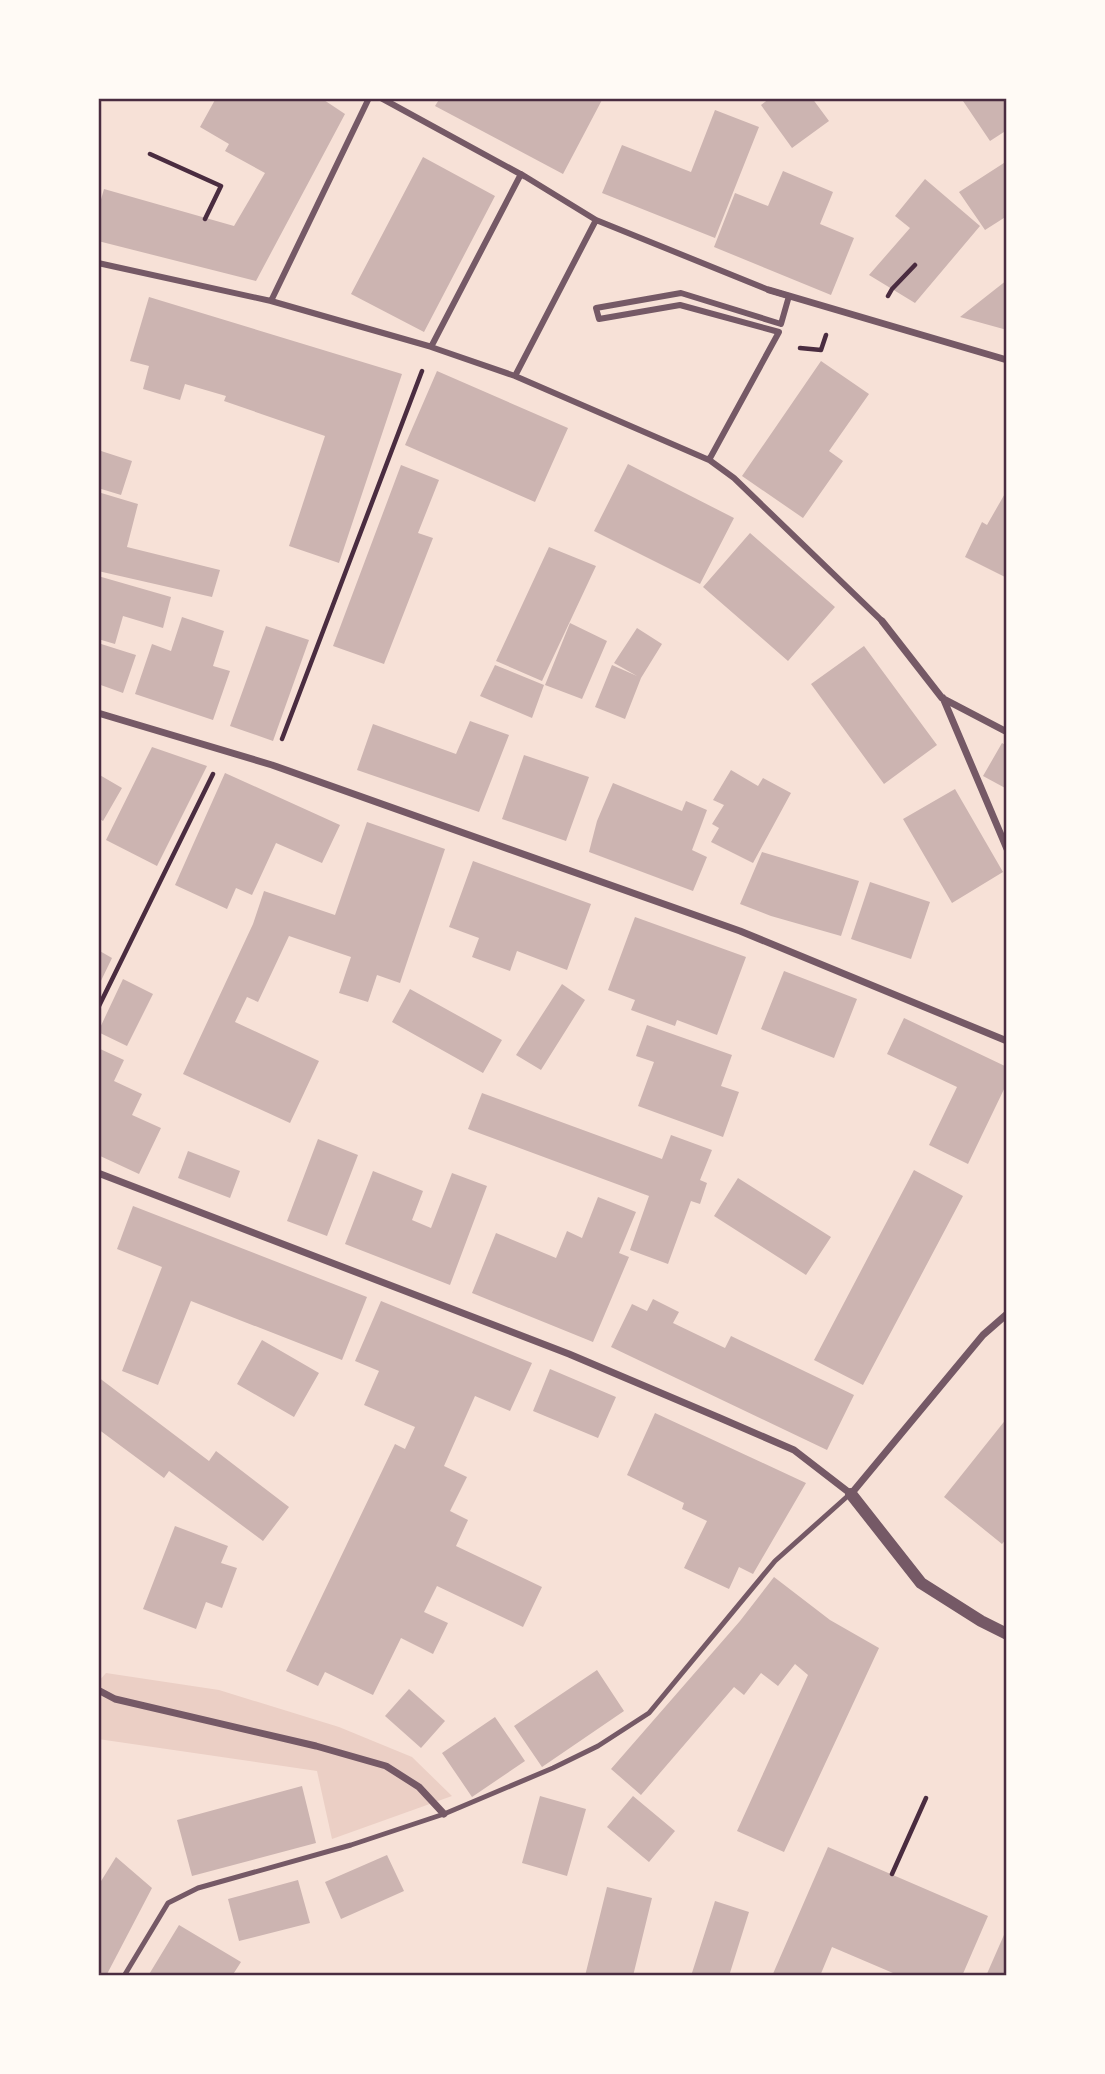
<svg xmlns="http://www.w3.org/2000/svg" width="1105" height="2074" viewBox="0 0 1105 2074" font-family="'Exo 2',sans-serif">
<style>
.green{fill:#ebcfc5}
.building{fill:#ccb4b1}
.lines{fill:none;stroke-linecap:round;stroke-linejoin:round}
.path{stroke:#4a2c40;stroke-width:4.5}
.service{stroke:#755966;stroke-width:5}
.pedestrian{stroke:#755966;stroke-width:6}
.minor{stroke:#755966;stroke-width:7}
.tertiary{stroke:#755966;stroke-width:12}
.neatline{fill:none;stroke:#4a2c40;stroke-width:2.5}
</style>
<rect width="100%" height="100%" fill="#f7e1d7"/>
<path class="green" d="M 106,1673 L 219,1690 L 339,1727 L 412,1757 L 452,1796 L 332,1839 L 317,1771 L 98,1739 L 98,1682 Z"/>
<path class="building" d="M 216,98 L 321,98 L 345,114 L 256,281 L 98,241 L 98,202 L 100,203 L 104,189 L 234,226 L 265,173 L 225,151 L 229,144 L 200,127 Z
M 440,98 L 603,98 L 563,174 L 435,106 Z
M 770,98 L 812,98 L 829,121 L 792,148 L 761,105 Z
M 961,98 L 1007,98 L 1007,130 L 990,141 Z
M 715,110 L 759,127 L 715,238 L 602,193 L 622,145 L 691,172 Z
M 423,157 L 495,196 L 424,332 L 351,294 Z
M 1007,161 L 1007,216 L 985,230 L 959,192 Z
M 783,171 L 833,192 L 820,224 L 854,238 L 831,295 L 714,247 L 735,193 L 768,206 Z
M 925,179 L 980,226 L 915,303 L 869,275 L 910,228 L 895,216 Z
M 1007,280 L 1007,330 L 960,317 Z
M 149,297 L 402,374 L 339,563 L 289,546 L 325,436 L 224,401 L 226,396 L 185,384 L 180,400 L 143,389 L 149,366 L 130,361 Z
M 821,361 L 869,394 L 829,451 L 843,461 L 803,518 L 742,476 Z
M 437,371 L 568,428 L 535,502 L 405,445 Z
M 98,450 L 132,461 L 121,495 L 98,488 Z
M 628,464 L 734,518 L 700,584 L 594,531 Z
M 401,465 L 439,480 L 418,533 L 433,538 L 384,664 L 333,646 Z
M 1007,490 L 1007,578 L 965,557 L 982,522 L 987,525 Z
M 98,492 L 138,504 L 127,547 L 220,570 L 212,597 L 98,571 Z
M 750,533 L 835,607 L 788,661 L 703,587 Z
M 549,547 L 596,566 L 542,681 L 496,661 Z
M 98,576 L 171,597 L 163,628 L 123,616 L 115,644 L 98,639 Z
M 182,617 L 224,631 L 213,666 L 230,671 L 213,720 L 135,694 L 152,644 L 171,651 Z
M 570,623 L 607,641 L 582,699 L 545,685 Z
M 266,626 L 309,640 L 273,741 L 230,726 Z
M 637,628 L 662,644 L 641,678 L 625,719 L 595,707 L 612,665 L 637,676 L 614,663 Z
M 98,643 L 136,655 L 123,693 L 98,684 Z
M 864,646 L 937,745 L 884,784 L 811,684 Z
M 495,665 L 544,685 L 532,718 L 480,696 Z
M 470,721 L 509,735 L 479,812 L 357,770 L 373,724 L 456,754 Z
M 1002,743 L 1007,746 L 1007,789 L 983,776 Z
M 152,747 L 207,766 L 157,866 L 106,840 Z
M 524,755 L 589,777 L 566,841 L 502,819 Z
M 731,770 L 758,786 L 763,778 L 791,793 L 753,863 L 711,842 L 719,828 L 712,824 L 724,805 L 713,800 Z
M 225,773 L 340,825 L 322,863 L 276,843 L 252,895 L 236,888 L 227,909 L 175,885 Z
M 98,774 L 122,788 L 103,821 L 98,818 Z
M 613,783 L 682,811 L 686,801 L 707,810 L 692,850 L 707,857 L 693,891 L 589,852 L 597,821 Z
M 955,789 L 1003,872 L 952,903 L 903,819 Z
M 367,822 L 445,849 L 400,983 L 377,975 L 368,1002 L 339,993 L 351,957 L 289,936 L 258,1002 L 247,997 L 235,1022 L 319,1061 L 290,1123 L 183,1074 L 253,924 L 264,891 L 335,915 Z
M 762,852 L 859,881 L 841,936 L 771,916 L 740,904 Z
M 473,861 L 591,904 L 567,970 L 517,951 L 510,971 L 472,957 L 479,938 L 449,927 Z
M 870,882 L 930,902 L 911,959 L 851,939 Z
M 635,917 L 746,957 L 717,1035 L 677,1020 L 675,1026 L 631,1010 L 635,1000 L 608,990 Z
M 98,950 L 112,958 L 98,987 Z
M 784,971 L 857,999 L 834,1058 L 761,1029 Z
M 123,979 L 153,994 L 127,1046 L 98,1032 Z
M 562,984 L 585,1000 L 541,1070 L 516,1055 Z
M 410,989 L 502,1040 L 483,1073 L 392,1022 Z
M 904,1018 L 1007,1067 L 1007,1083 L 968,1164 L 929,1145 L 957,1087 L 887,1054 Z
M 647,1025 L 732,1055 L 721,1086 L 739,1092 L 723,1137 L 638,1106 L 654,1062 L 636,1056 Z
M 98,1048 L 124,1060 L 114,1081 L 142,1094 L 132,1115 L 161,1128 L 139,1174 L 98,1155 Z
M 482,1093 L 662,1159 L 671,1135 L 712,1150 L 700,1180 L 707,1183 L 700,1204 L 691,1201 L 668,1264 L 630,1250 L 649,1196 L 468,1129 Z
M 318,1139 L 358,1155 L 327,1236 L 287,1221 Z
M 188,1151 L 240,1171 L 230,1198 L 178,1178 Z
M 914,1170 L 963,1196 L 863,1385 L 814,1360 Z
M 373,1171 L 423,1191 L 412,1220 L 431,1228 L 452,1173 L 487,1186 L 450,1285 L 345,1244 Z
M 738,1178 L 831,1237 L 806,1275 L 714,1216 Z
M 598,1197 L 636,1212 L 619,1253 L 629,1257 L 593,1342 L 472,1293 L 496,1233 L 556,1258 L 567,1231 L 582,1238 Z
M 133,1206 L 367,1297 L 342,1360 L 191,1301 L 158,1385 L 122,1371 L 162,1267 L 117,1249 Z
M 653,1299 L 679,1312 L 673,1323 L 725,1348 L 731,1336 L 854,1395 L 827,1450 L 611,1347 L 632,1304 L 647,1311 Z
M 381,1301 L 532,1363 L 510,1411 L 475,1396 L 444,1466 L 467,1477 L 450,1511 L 468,1520 L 456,1546 L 542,1587 L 523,1627 L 437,1586 L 424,1612 L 448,1623 L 433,1654 L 401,1638 L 373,1695 L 325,1672 L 318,1686 L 286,1671 L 395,1444 L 405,1449 L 415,1427 L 364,1405 L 379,1371 L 355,1361 Z
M 262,1340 L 319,1373 L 294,1417 L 237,1384 Z
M 550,1369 L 616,1397 L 598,1438 L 533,1411 Z
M 98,1377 L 209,1461 L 216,1451 L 289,1507 L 263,1541 L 169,1471 L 164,1478 L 98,1429 Z
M 655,1413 L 806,1483 L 753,1574 L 739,1567 L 729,1589 L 684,1568 L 707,1521 L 682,1509 L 684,1503 L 627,1475 Z
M 1007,1418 L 1007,1538 L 1002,1544 L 944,1497 Z
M 175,1526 L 228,1546 L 221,1563 L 237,1568 L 222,1608 L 206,1602 L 196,1629 L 143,1609 Z
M 774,1577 L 830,1620 L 879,1648 L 784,1852 L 737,1831 L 808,1675 L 795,1664 L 778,1686 L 761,1673 L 744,1695 L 734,1687 L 641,1795 L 611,1769 L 740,1621 Z
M 597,1670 L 624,1711 L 542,1767 L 514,1726 Z
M 409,1689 L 445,1721 L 421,1748 L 385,1716 Z
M 495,1717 L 525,1761 L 472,1797 L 442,1753 Z
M 302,1786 L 316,1843 L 192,1876 L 177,1820 Z
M 540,1796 L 586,1809 L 567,1876 L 522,1863 Z
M 633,1796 L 675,1831 L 649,1862 L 607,1827 Z
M 828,1847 L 988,1916 L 962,1976 L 900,1976 L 832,1947 L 820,1976 L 772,1976 Z
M 387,1855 L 404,1891 L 341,1919 L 325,1882 Z
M 116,1857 L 152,1888 L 106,1976 L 98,1976 L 98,1886 Z
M 298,1880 L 310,1923 L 239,1941 L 228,1899 Z
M 607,1887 L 652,1898 L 633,1976 L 585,1976 Z
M 715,1901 L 749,1912 L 729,1976 L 691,1976 Z
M 179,1925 L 241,1962 L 232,1976 L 148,1976 Z
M 1007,1928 L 1007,1976 L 986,1976 Z"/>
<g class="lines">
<path class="path" d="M 150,154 L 221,186 L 205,219
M 888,296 L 892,289 L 915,265
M 800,348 L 821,350 L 826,335
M 282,739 L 422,371
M 98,1008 L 213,774
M 892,1874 L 926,1798"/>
<path class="service" d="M 124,1976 L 168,1903 L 198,1888 L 351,1845 L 444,1814 L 553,1768 L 598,1746 L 649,1713 L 775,1561 L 850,1494"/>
<path class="pedestrian" d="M 381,98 L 524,176
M 521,174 L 596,220 L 769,290 L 789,296 L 781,324 L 681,293 L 596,308 L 599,319 L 680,305 L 779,332 L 709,460 L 515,376 L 431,347 Z
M 98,263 L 271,301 L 432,347
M 271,301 L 369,98
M 515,376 L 596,220
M 708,459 L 734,478 L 882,621"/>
<path class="minor" d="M 769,290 L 1007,360
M 882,621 L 942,698 L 1007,732
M 943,698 L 1007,849
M 98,713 L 272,765 L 740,931 L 1007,1041
M 98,1173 L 569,1354 L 720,1418 L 794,1450 L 851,1494 L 983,1335 L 1007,1314
M 98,1690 L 115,1699 L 316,1746 L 386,1766 L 419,1787 L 444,1814"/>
<path class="tertiary" d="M 851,1494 L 921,1583 L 981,1621 L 1007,1634"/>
</g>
<rect width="1105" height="2074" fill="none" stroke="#fffaf5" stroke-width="200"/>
<rect x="100" y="100" width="905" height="1874" class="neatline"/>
</svg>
